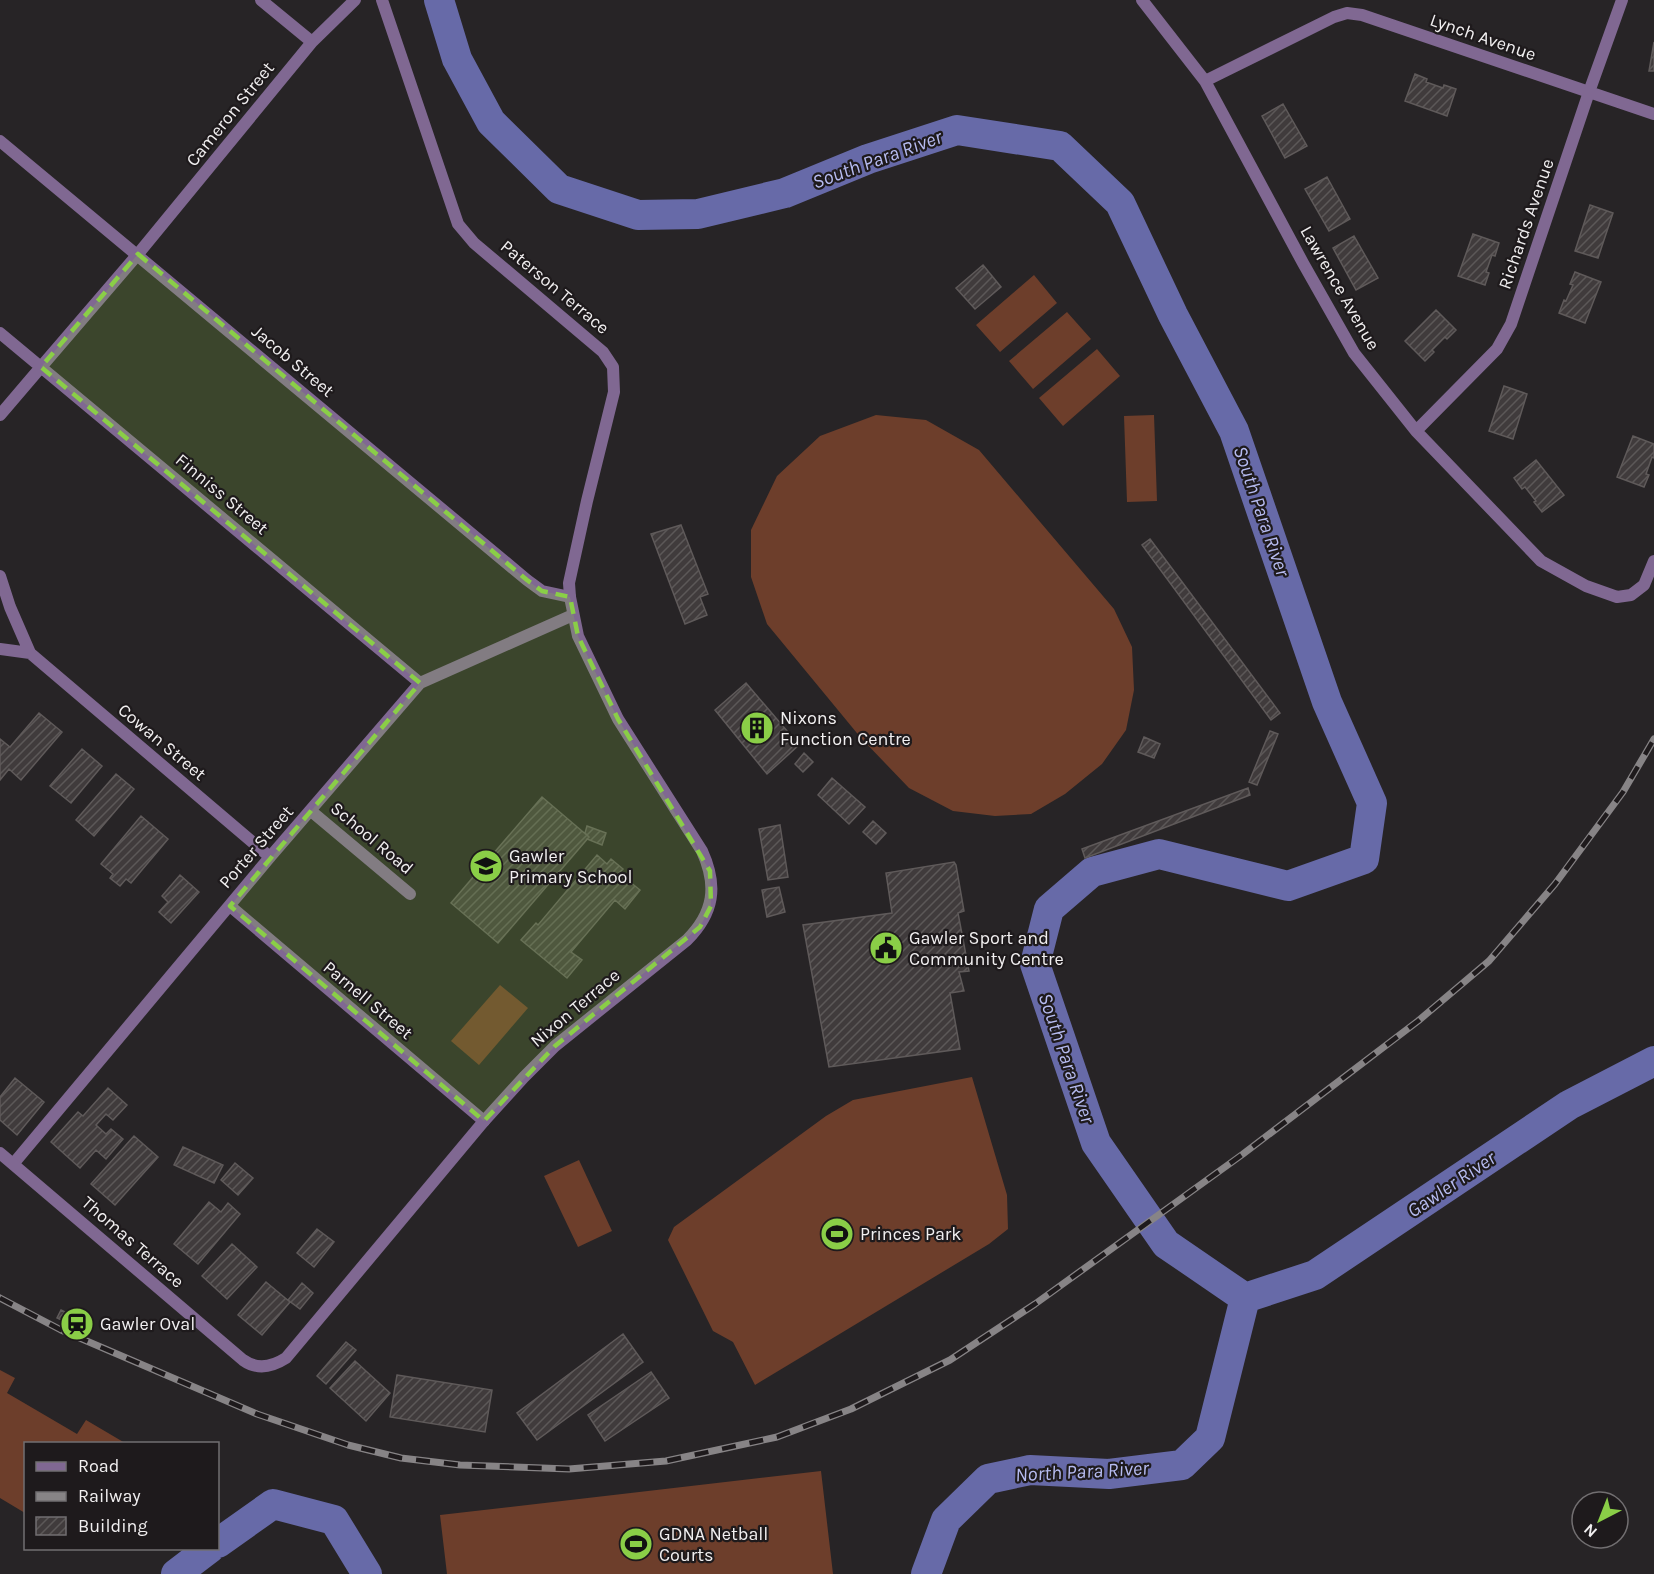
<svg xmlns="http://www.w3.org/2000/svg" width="1654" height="1574" viewBox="0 0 1654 1574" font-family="Karla,sans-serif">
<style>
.pitch{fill:#6d3e2b}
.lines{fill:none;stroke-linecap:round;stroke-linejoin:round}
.river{stroke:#676aa8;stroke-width:30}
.building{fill:url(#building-hatch);stroke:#5f5a5a;stroke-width:1.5}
.pedestrian{stroke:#806892;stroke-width:12}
.minor{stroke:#806892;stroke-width:12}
.tertiary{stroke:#806892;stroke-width:12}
.rail-casing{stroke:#878486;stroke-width:7}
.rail{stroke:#1e1a1c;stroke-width:4.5;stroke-dasharray:14;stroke-linecap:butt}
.marked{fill:#8ace47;fill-opacity:0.2;stroke:#8ace47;stroke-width:4.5;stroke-dasharray:12 8;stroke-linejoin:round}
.labels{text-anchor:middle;stroke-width:4.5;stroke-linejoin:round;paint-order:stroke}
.street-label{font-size:18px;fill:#f1eff0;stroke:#1e1a1c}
.poi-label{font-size:18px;fill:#f1eff0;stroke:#1e1a1c;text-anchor:start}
.water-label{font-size:20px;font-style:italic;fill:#b6bbf0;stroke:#1e1a1c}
</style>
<defs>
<pattern id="building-hatch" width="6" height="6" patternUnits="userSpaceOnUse" patternTransform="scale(1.5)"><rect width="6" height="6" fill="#403b3c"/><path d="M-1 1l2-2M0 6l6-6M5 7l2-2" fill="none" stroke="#5c5858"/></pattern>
</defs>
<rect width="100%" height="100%" fill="#272426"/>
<path class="pitch" d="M 1034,275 L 1057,303 L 1000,352 L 976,325 Z
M 1067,312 L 1091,339 L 1033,389 L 1009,361 Z
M 1097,349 L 1120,376 L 1063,426 L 1039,398 Z
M 876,415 L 926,420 L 979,450 L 1114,609 L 1132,647 L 1134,690 L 1126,730 L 1102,764 L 1065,794 L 1031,814 L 995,816 L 953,811 L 909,788 L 861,738 L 767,624 L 751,577 L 751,530 L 777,476 L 820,436 Z
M 1154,415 L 1157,501 L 1127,502 L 1124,416 Z
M 500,985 L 528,1008 L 479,1065 L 451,1041 Z
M 972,1077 L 1007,1195 L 1008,1229 L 989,1244 L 755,1385 L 733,1342 L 713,1331 L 668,1240 L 674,1227 L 826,1116 L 853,1100 Z
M 579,1160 L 612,1231 L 578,1247 L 544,1176 Z
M 0,1370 L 15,1378 L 7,1393 L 77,1434 L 86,1420 L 125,1443 L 26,1444 L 25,1513 L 0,1498 Z
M 821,1471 L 833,1574 L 447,1574 L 440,1515 Z"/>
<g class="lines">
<path class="river" d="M 439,0 L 457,59 L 491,122 L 559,189 L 638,215 L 698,214 L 785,193 L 868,159 L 957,130 L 1060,146 L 1120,203 L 1173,315 L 1234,431 L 1327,702 L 1372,803 L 1364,859 L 1288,886 L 1159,854 L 1092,872 L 1049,909 L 1035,964 L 1096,1143 L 1166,1244 L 1245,1298
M 1245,1298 L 1315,1275 L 1569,1105 L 1654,1061
M 218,1543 L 273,1504 L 334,1520 L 367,1574
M 176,1574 L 210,1548
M 926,1574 L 946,1520 L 988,1479 L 1030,1470 L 1109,1474 L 1182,1465 L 1210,1438 L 1245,1298"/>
</g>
<path class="building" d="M 1654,42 L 1654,71 L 1649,71 Z
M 1415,74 L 1427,79 L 1426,82 L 1443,88 L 1444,85 L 1456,89 L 1447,116 L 1405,101 Z
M 1283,104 L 1307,146 L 1285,158 L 1262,116 Z
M 1327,177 L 1350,219 L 1329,231 L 1305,189 Z
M 1590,205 L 1613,213 L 1598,258 L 1575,251 Z
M 1473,234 L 1499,243 L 1495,256 L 1492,255 L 1486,272 L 1489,273 L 1485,285 L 1458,276 Z
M 1354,236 L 1378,278 L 1356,290 L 1333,248 Z
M 983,265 L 1001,287 L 975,309 L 956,288 Z
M 1575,272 L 1601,282 L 1585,323 L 1559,313 L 1564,300 L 1566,301 L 1573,285 L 1570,284 Z
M 1436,310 L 1456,330 L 1447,339 L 1445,337 L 1432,350 L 1434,352 L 1425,361 L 1405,341 Z
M 1504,386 L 1527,394 L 1513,439 L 1489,431 Z
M 1633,436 L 1654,444 L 1654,458 L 1652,457 L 1646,474 L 1649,475 L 1644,487 L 1617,477 Z
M 1536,460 L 1564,495 L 1542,512 L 1534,502 L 1536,501 L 1525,487 L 1522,489 L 1514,478 Z
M 681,525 L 708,594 L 700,597 L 707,615 L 685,624 L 651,534 Z
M 1150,539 L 1280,713 L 1271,720 L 1142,545 Z
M 746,683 L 799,745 L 767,774 L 715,710 Z
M 39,713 L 62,732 L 21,780 L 9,769 L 0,780 L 0,739 L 10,747 Z
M 1270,731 L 1278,734 L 1257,785 L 1249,782 Z
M 1144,737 L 1160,744 L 1154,758 L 1138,752 Z
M 82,749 L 102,766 L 71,803 L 50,786 Z
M 804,753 L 813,762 L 803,772 L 795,764 Z
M 116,774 L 134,789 L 94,836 L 76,820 Z
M 832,778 L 865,807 L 849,824 L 818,795 Z
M 1248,788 L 1250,795 L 1085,858 L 1082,849 Z
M 542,797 L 589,837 L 498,943 L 451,903 Z
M 141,816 L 168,839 L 131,883 L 126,879 L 120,886 L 110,878 L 113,874 L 101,864 Z
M 873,821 L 886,833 L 876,844 L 863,832 Z
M 780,825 L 788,877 L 768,880 L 759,829 Z
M 587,826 L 606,833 L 602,845 L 587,839 L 589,837 L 585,833 Z
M 597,855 L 607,864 L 611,859 L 623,869 L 619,873 L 640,890 L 625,909 L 615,900 L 571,952 L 582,960 L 567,978 L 521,940 L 536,923 L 538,925 Z
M 954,862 L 956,865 L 964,911 L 958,913 L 969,971 L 959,972 L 964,991 L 950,993 L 960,1049 L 829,1067 L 803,925 L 892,913 L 886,873 Z
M 180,875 L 199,892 L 171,923 L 159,912 L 168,902 L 162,896 Z
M 779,887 L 785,912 L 767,917 L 762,890 Z
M 15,1078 L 44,1102 L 17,1135 L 0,1120 L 0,1097 Z
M 108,1088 L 127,1105 L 113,1120 L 106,1114 L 96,1125 L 106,1134 L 111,1129 L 123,1139 L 106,1159 L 96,1150 L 80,1168 L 51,1142 L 78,1112 L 83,1116 Z
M 134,1136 L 158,1157 L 115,1205 L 91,1184 Z
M 183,1147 L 223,1165 L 214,1183 L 174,1165 Z
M 235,1163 L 253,1178 L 238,1195 L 221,1180 Z
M 209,1202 L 221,1212 L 228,1203 L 240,1214 L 198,1264 L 174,1244 Z
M 317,1229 L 334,1242 L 314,1267 L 297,1253 Z
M 232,1244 L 257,1267 L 227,1299 L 202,1276 Z
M 266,1282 L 290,1302 L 262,1335 L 238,1315 Z
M 302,1283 L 313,1293 L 300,1309 L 288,1300 Z
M 61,1310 L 77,1318 L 74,1326 L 57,1318 Z
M 623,1334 L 643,1362 L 537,1440 L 517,1413 Z
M 346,1342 L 356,1350 L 326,1384 L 317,1376 Z
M 355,1361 L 390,1393 L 366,1421 L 330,1388 Z
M 651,1372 L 669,1398 L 605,1441 L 588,1415 Z
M 397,1375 L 492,1390 L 485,1432 L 390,1417 Z"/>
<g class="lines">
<path class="pedestrian" d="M 41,367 L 138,254"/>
<path class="minor" d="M 261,0 L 312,42
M 1142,0 L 1205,81 L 1303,263 L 1354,353 L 1416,431 L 1541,561 L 1586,586 L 1617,597 L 1631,595 L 1644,585 L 1654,561
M 1205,81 L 1334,17 L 1347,13 L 1362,15 L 1654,114
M 0,141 L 527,580 L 542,591 L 570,597
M 138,254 L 312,42 L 355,0
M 0,333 L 420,683
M 0,415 L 41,367
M 1416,431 L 1497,349 L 1511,324 L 1589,92 L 1622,0
M 0,576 L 10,607 L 30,653 L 0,649
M 30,653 L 270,857
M 311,811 L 410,894
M 230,906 L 484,1121
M 14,1163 L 270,857 L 420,683 L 573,615"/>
<path class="tertiary" d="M 0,1153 L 243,1360 C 257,1370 272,1367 286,1358 L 484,1121 L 524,1077 L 555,1046 L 687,940 C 714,913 718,886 702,851 L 618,719 L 578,636 L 570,597 L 569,583 L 587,501 L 614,392 L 613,367 L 603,352 L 474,243 L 458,224 L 382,0"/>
<defs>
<path id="rail" d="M 0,1298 L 61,1330 L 257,1414 L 348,1445 L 401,1458 L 460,1465 L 569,1469 L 666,1461 L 777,1437 L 851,1409 L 950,1360 L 1035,1304 L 1243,1154 L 1418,1021 L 1489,961 L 1555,884 L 1623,792 L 1654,739"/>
</defs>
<use href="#rail" class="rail-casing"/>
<use href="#rail" class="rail"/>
</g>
<path class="marked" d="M 138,254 L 527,580 L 542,591 L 570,597 L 578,636 L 618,719 L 710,871 L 711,906 L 700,927 L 555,1046 L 484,1121 L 230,906 L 420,683 L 41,367 Z"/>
<defs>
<symbol id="building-disc" viewBox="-11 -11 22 22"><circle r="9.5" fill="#8ace47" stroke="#1e1a1c"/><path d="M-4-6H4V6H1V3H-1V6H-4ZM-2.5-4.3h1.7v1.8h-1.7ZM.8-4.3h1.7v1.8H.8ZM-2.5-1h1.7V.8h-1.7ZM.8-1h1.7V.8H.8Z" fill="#111"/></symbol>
<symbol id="school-disc" viewBox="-11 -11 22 22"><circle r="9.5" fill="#8ace47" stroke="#1e1a1c"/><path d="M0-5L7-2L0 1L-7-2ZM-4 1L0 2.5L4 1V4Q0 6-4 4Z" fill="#111"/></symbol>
<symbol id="civic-disc" viewBox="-11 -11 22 22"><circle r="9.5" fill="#8ace47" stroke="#1e1a1c"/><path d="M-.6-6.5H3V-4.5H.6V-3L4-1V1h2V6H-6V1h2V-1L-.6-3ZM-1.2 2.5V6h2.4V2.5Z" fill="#111"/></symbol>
<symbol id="stadium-disc" viewBox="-11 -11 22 22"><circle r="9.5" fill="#8ace47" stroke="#1e1a1c"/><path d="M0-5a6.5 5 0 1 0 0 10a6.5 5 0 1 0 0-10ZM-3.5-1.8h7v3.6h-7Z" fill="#111"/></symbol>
<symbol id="station-disc" viewBox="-11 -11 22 22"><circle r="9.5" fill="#8ace47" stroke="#1e1a1c"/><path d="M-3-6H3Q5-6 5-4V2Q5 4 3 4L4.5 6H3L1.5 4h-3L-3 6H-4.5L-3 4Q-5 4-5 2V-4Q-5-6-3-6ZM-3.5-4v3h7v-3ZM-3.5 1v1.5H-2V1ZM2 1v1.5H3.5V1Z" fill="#111"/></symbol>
</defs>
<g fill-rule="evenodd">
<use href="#building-disc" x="738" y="709" width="38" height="38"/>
<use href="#school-disc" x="467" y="847" width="38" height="38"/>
<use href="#civic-disc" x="867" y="929" width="38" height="38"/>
<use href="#stadium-disc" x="818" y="1215" width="38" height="38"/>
<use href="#station-disc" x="58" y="1305" width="38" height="38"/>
<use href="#stadium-disc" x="617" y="1525" width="38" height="38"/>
</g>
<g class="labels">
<g class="street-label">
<text transform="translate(1483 37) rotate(19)" y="6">Lynch Avenue</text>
<text transform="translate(230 114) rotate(-51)" y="6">Cameron Street</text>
<text transform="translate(1526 224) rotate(-71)" y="6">Richards Avenue</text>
<text transform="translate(555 287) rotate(40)" y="6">Paterson Terrace</text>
<text transform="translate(1340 288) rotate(60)" y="6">Lawrence Avenue</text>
<text transform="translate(293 361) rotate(40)" y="6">Jacob Street</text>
<text transform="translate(222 494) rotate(40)" y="6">Finniss Street</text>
<text transform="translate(162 742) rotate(40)" y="6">Cowan Street</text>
<text transform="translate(372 838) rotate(40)" y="6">School Road</text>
<text transform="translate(256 847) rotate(-49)" y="6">Porter Street</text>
<text transform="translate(368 1000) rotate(40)" y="6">Parnell Street</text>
<text transform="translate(575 1008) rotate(-40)" y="6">Nixon Terrace</text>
<text transform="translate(133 1242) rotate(41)" y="6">Thomas Terrace</text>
</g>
<g class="poi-label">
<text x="780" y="724">Nixons<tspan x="780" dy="21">Function Centre</tspan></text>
<text x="509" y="862">Gawler<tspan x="509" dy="21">Primary School</tspan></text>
<text x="909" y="944">Gawler Sport and<tspan x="909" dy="21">Community Centre</tspan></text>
<text x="860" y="1240">Princes Park</text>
<text x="100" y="1330">Gawler Oval</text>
<text x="659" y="1540">GDNA Netball<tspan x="659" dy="21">Courts</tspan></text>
</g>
<g class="water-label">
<text transform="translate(877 159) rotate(-20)" y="7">South Para River</text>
<text transform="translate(1262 511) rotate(71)" y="7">South Para River</text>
<text transform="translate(1067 1058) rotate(71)" y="7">South Para River</text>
<text transform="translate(1451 1184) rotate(-34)" y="7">Gawler River</text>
<text transform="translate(1082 1471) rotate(-3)" y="7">North Para River</text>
</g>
</g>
<rect x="24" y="1442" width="195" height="108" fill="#1e1a1c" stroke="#726f71" stroke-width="1.5"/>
<rect x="36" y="1462" width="30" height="9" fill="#806892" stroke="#726f71" stroke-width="1.5"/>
<text x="78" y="1472" font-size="18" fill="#f1eff0">Road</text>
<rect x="36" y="1492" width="30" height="9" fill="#878486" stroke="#726f71" stroke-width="1.5"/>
<text x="78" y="1502" font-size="18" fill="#f1eff0">Railway</text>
<rect x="36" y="1517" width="30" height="18" fill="url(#building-hatch)" stroke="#726f71" stroke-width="1.5"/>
<text x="78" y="1532" font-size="18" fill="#f1eff0">Building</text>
<g transform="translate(1600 1520) rotate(222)"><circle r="28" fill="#1e1a1c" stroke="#726f71" stroke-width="1.5"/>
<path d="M0-4.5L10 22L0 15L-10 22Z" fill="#8ace47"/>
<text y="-9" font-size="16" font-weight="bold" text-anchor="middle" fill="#f1eff0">N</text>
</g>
</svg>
